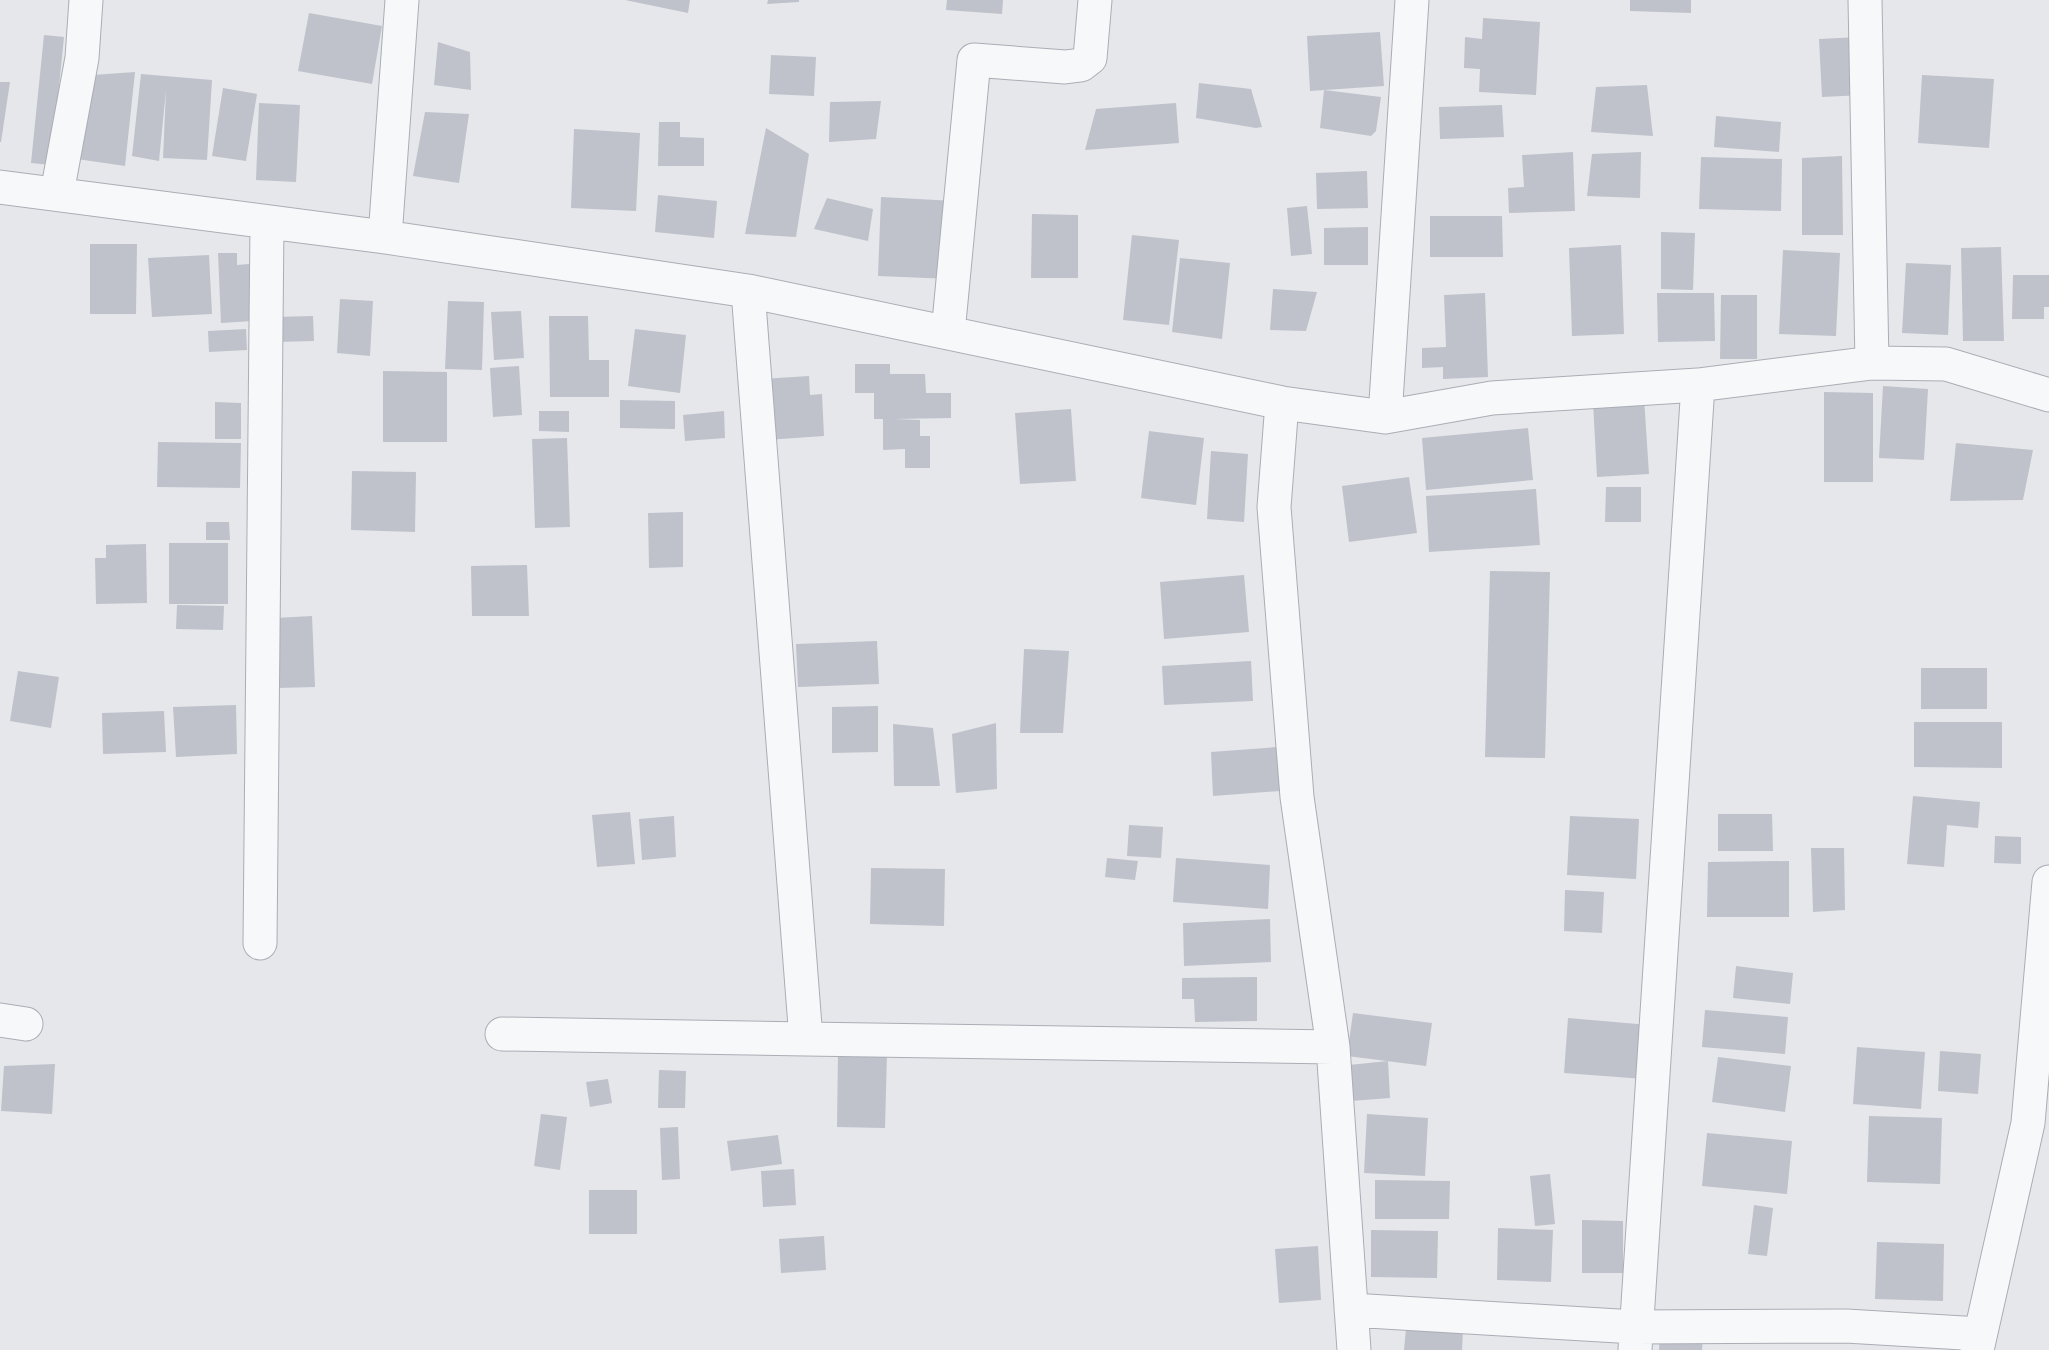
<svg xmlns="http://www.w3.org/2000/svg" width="2049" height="1350" viewBox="0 0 2049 1350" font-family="Poppins,sans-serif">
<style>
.building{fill:#bfc2cb}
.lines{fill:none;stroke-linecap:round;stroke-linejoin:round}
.minor-casing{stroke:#aaadb5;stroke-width:35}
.minor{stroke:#f7f8fa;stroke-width:33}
</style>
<rect width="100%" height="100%" fill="#e5e7eb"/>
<path class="building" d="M 625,0 L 690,0 L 688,13 Z
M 768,0 L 799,0 L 799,2 L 767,4 Z
M 947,0 L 1003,0 L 1002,14 L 946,10 Z
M 1630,0 L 1691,0 L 1691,13 L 1630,11 Z
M 309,13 L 382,26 L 372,84 L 298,71 Z
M 1483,18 L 1540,22 L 1536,95 L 1479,92 L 1480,69 L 1464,68 L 1465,37 L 1482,39 Z
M 1380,32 L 1384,86 L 1310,91 L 1307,36 Z
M 44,35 L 64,37 L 51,165 L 31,163 Z
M 1860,37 L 1864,95 L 1822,97 L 1819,39 Z
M 438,42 L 470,52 L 471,90 L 434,85 Z
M 771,55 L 816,57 L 814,96 L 769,94 Z
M 135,72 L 125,166 L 77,159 L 93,75 Z
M 141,74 L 212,80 L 207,160 L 163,158 L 166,90 L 159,161 L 132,156 Z
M 1922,75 L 1994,79 L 1989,148 L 1918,143 Z
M 0,82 L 10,82 L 1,142 L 0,142 Z
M 1199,83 L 1251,89 L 1262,127 L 1256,128 L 1196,118 Z
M 1647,85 L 1653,136 L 1591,132 L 1596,87 Z
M 223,88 L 257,94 L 246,161 L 212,156 Z
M 1324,90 L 1381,97 L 1376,131 L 1371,136 L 1320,128 Z
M 881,101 L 876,139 L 829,142 L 830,102 Z
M 259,103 L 300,105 L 296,182 L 256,180 Z
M 1176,103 L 1179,143 L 1085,150 L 1096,109 Z
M 1502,105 L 1504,137 L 1440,139 L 1439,107 Z
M 425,112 L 469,114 L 459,183 L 413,176 Z
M 1716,116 L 1781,122 L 1779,152 L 1714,147 Z
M 659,122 L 680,122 L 680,137 L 704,138 L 704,166 L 658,166 Z
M 766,128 L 809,154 L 796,237 L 745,234 Z
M 574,129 L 640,133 L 636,211 L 571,208 Z
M 1573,152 L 1575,211 L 1509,213 L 1508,188 L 1524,187 L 1522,155 Z
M 1641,152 L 1640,198 L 1587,196 L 1592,154 Z
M 1842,156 L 1843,235 L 1802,235 L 1802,158 Z
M 1701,157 L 1782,159 L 1781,211 L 1699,209 Z
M 1367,171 L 1368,208 L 1317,209 L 1316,173 Z
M 658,195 L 717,201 L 714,238 L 655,232 Z
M 881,197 L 954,201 L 951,279 L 878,276 Z
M 827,198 L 873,209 L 868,241 L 814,229 Z
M 1307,206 L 1312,254 L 1291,256 L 1287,208 Z
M 1032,214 L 1078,215 L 1078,278 L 1031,278 Z
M 1430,216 L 1502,216 L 1503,257 L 1430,257 Z
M 1368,227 L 1368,265 L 1324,265 L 1324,228 Z
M 1661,232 L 1695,233 L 1693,290 L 1661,289 Z
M 1132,235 L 1179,240 L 1169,325 L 1123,320 Z
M 90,244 L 137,244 L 136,314 L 90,314 Z
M 1621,245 L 1624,334 L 1572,336 L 1569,248 Z
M 2001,247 L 2004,341 L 1963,341 L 1961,248 Z
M 1783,250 L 1840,253 L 1836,336 L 1779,334 Z
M 218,253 L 237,253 L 237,265 L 249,264 L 252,321 L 221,323 Z
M 209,255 L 212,314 L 152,317 L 148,258 Z
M 1180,258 L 1230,263 L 1222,339 L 1172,332 Z
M 1906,263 L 1951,265 L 1948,335 L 1902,333 Z
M 2013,275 L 2049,275 L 2049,307 L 2044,307 L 2044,319 L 2012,319 Z
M 1273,289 L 1317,292 L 1306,331 L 1270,330 Z
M 1485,293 L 1488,377 L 1443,379 L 1443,367 L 1422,368 L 1422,348 L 1446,347 L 1444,295 Z
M 1657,293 L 1714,293 L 1715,341 L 1658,342 Z
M 1721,295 L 1757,295 L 1757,359 L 1720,359 Z
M 340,299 L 373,301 L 370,356 L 337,353 Z
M 448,301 L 484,302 L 482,370 L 445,369 Z
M 521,311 L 524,358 L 494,360 L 491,312 Z
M 313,316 L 314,341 L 275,342 L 274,317 Z
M 549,316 L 588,316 L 589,360 L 609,360 L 609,397 L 550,397 Z
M 246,329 L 247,350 L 209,352 L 208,331 Z
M 635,329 L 686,335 L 680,393 L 628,386 Z
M 855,364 L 890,364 L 890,374 L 925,374 L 926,393 L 951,393 L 951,418 L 895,419 L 920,420 L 920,436 L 930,436 L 930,468 L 905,468 L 905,449 L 883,450 L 883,419 L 874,419 L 874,393 L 855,393 Z
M 519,366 L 522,415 L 493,417 L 490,368 Z
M 383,371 L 447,372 L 447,442 L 383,442 Z
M 809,376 L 810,395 L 822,394 L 824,436 L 766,440 L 762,379 Z
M 1883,386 L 1928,389 L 1924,460 L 1879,458 Z
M 1824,392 L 1873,393 L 1873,482 L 1824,482 Z
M 1644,398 L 1649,474 L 1597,477 L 1593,402 Z
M 620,400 L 675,401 L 675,429 L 620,428 Z
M 215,402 L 241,403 L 241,439 L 215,439 Z
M 1071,409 L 1076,481 L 1020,484 L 1015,413 Z
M 539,411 L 569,411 L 569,432 L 539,431 Z
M 724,411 L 725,438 L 685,441 L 683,415 Z
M 1528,428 L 1533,480 L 1426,490 L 1422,438 Z
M 1149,431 L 1204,438 L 1196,505 L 1141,498 Z
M 567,438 L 570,527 L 535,528 L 532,439 Z
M 158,442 L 241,443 L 240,488 L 157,487 Z
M 1956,443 L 2033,450 L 2023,500 L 1950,501 Z
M 1211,451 L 1248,454 L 1244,522 L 1207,519 Z
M 352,471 L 416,472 L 415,532 L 351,530 Z
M 1409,477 L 1417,533 L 1349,542 L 1342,486 Z
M 1606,487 L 1641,487 L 1641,522 L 1605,522 Z
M 1536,489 L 1540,545 L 1429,552 L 1426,496 Z
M 683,512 L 683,567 L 649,568 L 648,513 Z
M 206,522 L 229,522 L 230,540 L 206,540 Z
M 169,543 L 228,543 L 228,604 L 169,604 Z
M 146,544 L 147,603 L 96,604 L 95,558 L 106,558 L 106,545 Z
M 527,565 L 529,616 L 472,616 L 471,566 Z
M 1490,571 L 1550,572 L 1545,758 L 1485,757 Z
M 1244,575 L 1249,632 L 1164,639 L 1160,582 Z
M 177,605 L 224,606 L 223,630 L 176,629 Z
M 312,616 L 315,687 L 278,688 L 275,618 Z
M 877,641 L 879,684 L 798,687 L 796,644 Z
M 1024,649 L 1069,651 L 1063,733 L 1020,733 Z
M 1251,661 L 1253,701 L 1164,705 L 1162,666 Z
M 1921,668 L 1987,668 L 1987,709 L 1921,709 Z
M 18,671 L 59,677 L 51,728 L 10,721 Z
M 236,705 L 237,754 L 176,757 L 173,707 Z
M 878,706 L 878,752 L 832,753 L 832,707 Z
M 164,711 L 166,752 L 103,754 L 102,713 Z
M 1914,722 L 2002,722 L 2002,768 L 1914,767 Z
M 996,723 L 997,789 L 956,793 L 952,734 Z
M 893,724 L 933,728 L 940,786 L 894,786 Z
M 1277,747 L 1280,791 L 1213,796 L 1211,752 Z
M 1913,796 L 1980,802 L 1978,828 L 1947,825 L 1944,867 L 1907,864 Z
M 630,812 L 635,864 L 597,867 L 592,815 Z
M 1718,814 L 1772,814 L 1773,851 L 1718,851 Z
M 674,816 L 676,857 L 642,860 L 639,819 Z
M 1570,816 L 1639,819 L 1636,879 L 1567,875 Z
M 1129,825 L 1163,827 L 1161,858 L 1127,856 Z
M 1995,836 L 2021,837 L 2021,864 L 1994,863 Z
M 1811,848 L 1844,848 L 1845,910 L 1813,912 Z
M 1107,858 L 1138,861 L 1135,880 L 1105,877 Z
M 1176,858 L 1270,865 L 1268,909 L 1173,902 Z
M 1789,861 L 1789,917 L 1707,917 L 1708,862 Z
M 871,868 L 945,869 L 944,926 L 870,924 Z
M 1565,890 L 1604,892 L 1602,933 L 1564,931 Z
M 1270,919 L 1271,962 L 1184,966 L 1183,923 Z
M 1736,966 L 1793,973 L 1790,1004 L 1733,998 Z
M 1257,977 L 1257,1021 L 1195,1022 L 1194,999 L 1182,999 L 1182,978 Z
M 1705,1010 L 1788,1017 L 1785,1054 L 1702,1047 Z
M 1353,1013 L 1432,1023 L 1426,1066 L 1347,1056 Z
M 1568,1018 L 1649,1025 L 1644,1079 L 1564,1073 Z
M 1857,1047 L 1925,1052 L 1921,1109 L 1853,1104 Z
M 838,1051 L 887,1053 L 885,1128 L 837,1127 Z
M 1940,1051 L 1981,1054 L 1978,1094 L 1938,1091 Z
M 1718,1057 L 1791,1066 L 1785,1112 L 1712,1102 Z
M 1388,1061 L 1390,1098 L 1351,1101 L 1349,1065 Z
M 55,1064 L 52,1114 L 1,1111 L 4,1066 Z
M 659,1070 L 686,1071 L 685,1108 L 658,1108 Z
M 608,1079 L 612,1103 L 590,1107 L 586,1082 Z
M 541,1114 L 567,1117 L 560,1170 L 534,1166 Z
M 1367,1114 L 1428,1118 L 1425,1176 L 1364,1173 Z
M 1869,1116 L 1942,1118 L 1940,1184 L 1867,1182 Z
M 678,1127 L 680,1179 L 662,1180 L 660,1128 Z
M 1707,1133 L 1792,1141 L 1787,1194 L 1702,1186 Z
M 778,1135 L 782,1164 L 731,1171 L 727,1141 Z
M 794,1169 L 796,1205 L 763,1207 L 761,1171 Z
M 1550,1174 L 1555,1224 L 1535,1226 L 1530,1176 Z
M 1375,1180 L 1450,1181 L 1449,1219 L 1375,1219 Z
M 589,1190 L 637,1190 L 637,1234 L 589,1234 Z
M 1754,1205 L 1773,1208 L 1767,1256 L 1748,1254 Z
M 1582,1220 L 1623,1221 L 1623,1273 L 1582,1273 Z
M 1498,1228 L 1553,1230 L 1551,1282 L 1497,1280 Z
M 1371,1230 L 1438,1231 L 1437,1278 L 1371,1277 Z
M 824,1236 L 826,1270 L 781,1273 L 779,1239 Z
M 1877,1242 L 1944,1244 L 1943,1301 L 1875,1299 Z
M 1318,1246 L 1321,1300 L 1279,1303 L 1275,1249 Z
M 1406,1329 L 1463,1330 L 1462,1350 L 1404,1350 Z
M 1660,1332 L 1703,1335 L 1702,1350 L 1659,1350 Z"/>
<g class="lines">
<defs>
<path id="minor" d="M 1865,0 L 1872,363
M 0,187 L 385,237 L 748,291 L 1282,403 L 1385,417 L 1492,398 L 1698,385 L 1872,363 L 1946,364 L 2049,395
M 57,193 L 82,58 L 86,0
M 385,237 L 402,0
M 748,291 L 806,1039 L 1333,1047
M 948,333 L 974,60 L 1065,67 L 1081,65 L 1090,58 L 1095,0
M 1282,403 L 1274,507 L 1297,797 L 1333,1047 L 1354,1350
M 1385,417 L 1412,0
M 260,943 L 267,223
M 0,1020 L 26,1024
M 502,1034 L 806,1039
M 1351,1310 L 1635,1327 L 1846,1326 L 1980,1334
M 1635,1350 L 1698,385
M 1977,1350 L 2028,1123 L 2049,882"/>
</defs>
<use href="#minor" class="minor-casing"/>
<use href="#minor" class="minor"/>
</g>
</svg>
